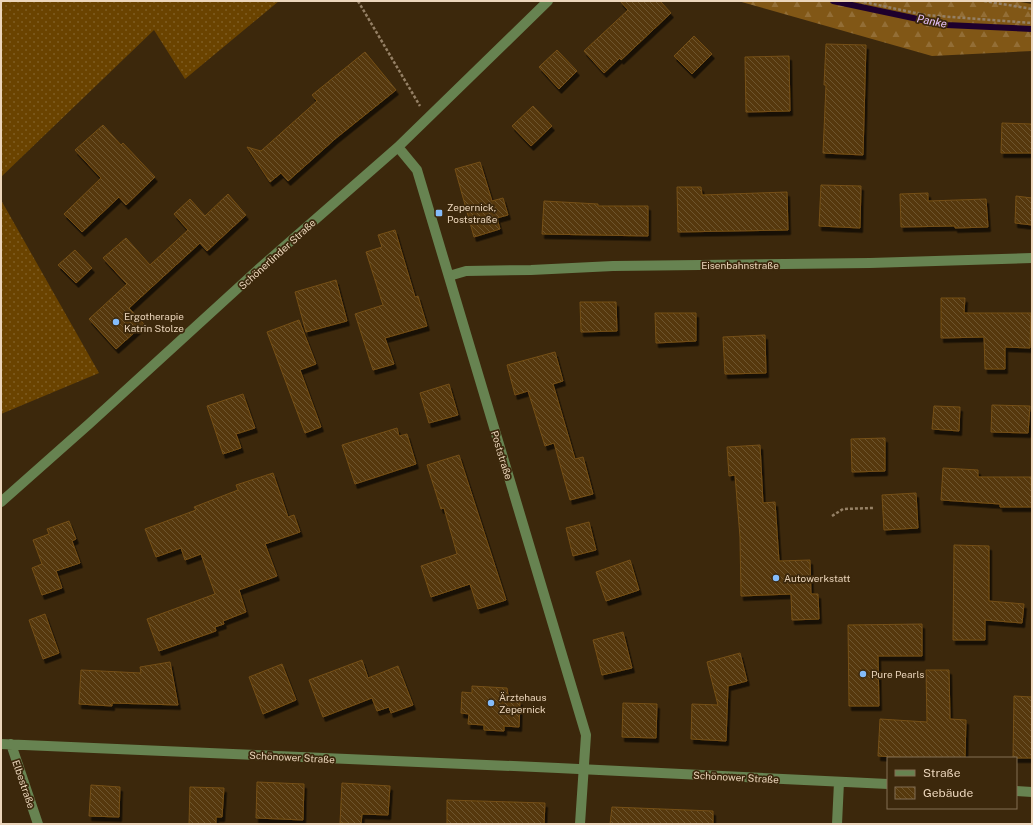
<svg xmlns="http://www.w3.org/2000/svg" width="1033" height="825" viewBox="0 0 1033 825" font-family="'Public Sans',sans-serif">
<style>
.grass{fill:url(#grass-dots)}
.forest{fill:url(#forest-firs)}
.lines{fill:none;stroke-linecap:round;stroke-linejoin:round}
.stream{stroke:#1e002d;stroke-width:6}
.building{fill:url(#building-back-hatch);stroke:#754f17;filter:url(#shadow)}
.path{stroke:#958065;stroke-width:2.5;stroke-dasharray:3 2;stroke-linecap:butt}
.minor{stroke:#678351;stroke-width:10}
.poi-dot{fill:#84bcfb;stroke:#3c280c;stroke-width:1.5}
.labels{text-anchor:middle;stroke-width:3.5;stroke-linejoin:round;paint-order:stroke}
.poi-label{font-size:10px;fill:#ecd6bc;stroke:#3c280c;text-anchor:start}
.street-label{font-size:10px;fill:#ecd6bc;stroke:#3c280c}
.water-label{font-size:11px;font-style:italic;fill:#e7c2fd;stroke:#3c280c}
</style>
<defs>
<pattern id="grass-dots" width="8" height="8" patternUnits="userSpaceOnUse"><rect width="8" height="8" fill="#6a4300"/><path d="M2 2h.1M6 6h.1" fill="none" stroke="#7f5d23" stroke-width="1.8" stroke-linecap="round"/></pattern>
<pattern id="forest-firs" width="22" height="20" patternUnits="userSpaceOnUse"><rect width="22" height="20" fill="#815716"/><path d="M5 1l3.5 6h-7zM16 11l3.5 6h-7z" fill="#936e36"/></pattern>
<pattern id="building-back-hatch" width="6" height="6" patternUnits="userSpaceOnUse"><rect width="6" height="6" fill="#56390c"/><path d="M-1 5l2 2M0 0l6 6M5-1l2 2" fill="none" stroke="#6e552d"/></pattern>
<filter id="shadow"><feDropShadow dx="2.5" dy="4.5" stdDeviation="0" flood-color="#0009"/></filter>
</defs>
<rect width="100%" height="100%" fill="#3c280c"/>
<path class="grass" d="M 1,1 L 279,1 L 185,79 L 154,30 L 1,177 Z
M 1,200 L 99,373 L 1,414 Z"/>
<path class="forest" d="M 738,1 L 1014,1 L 1032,4 L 1032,51 L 932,56 Z"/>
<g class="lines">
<path class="stream" d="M 833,1 L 946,25 L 1032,29"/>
</g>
<path class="building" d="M 620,1 L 660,1 L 671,13 L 621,60 L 620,58 L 604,73 L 584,51 L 628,10 Z
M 694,36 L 712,54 L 692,74 L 674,56 Z
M 826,44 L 866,45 L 863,155 L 823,153 L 826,85 L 824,85 Z
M 557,50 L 577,71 L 559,89 L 539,67 Z
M 365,52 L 396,90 L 335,139 L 288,181 L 281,173 L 270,182 L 247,147 L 261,151 L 317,101 L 312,95 Z
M 789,56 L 790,111 L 746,112 L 745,57 Z
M 533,106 L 552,126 L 531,146 L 512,126 Z
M 1002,123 L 1032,124 L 1032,153 L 1001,153 Z
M 103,125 L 121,145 L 123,143 L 155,177 L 126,205 L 119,197 L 82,232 L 64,214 L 101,178 L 75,150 Z
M 480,162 L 492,201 L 503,198 L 508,215 L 497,218 L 500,229 L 474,237 L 455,169 Z
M 821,185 L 861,186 L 860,228 L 819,226 Z
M 677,187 L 701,187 L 702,195 L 787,192 L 788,230 L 678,232 Z
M 928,193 L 928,201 L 986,199 L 988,227 L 955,228 L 955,226 L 901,227 L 900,194 Z
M 228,194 L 246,215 L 207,251 L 200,243 L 129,308 L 144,324 L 116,349 L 89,319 L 127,284 L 103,258 L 126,238 L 150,265 L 188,230 L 174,214 L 190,199 L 205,216 Z
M 1016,196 L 1032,198 L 1032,225 L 1015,223 Z
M 544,201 L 598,204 L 598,206 L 648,206 L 648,236 L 542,234 Z
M 395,230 L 415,297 L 418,296 L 427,326 L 385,338 L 394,364 L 373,370 L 355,314 L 383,305 L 366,252 L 382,247 L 378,235 Z
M 75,250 L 92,268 L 76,283 L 58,265 Z
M 336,280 L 347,321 L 306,332 L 295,292 Z
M 941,298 L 965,298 L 964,313 L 1031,313 L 1030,348 L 1005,347 L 1005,369 L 985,369 L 984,337 L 941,338 Z
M 580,302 L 616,302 L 617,331 L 581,332 Z
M 655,313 L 696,313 L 696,341 L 656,343 Z
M 299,320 L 316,364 L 300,370 L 321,427 L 305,433 L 267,332 Z
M 765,335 L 766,373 L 725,374 L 723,337 Z
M 555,352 L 563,381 L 553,384 L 575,459 L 583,457 L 593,494 L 570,500 L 554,443 L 545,446 L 528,391 L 515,395 L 507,365 Z
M 449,384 L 458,415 L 429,423 L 420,393 Z
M 243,394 L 255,428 L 236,434 L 241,448 L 223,454 L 207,406 Z
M 992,405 L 1030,406 L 1028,433 L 991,432 Z
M 934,406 L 960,407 L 959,431 L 932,429 Z
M 397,428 L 399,436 L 407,434 L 416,464 L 355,484 L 342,445 Z
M 885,438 L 885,471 L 852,472 L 851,439 Z
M 760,445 L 763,503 L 775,502 L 779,561 L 810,560 L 811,594 L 818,594 L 819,619 L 792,620 L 791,594 L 741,596 L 740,537 L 735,475 L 729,476 L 727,447 Z
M 459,455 L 506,600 L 478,609 L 470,584 L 431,597 L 421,566 L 457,554 L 444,508 L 441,509 L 427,465 Z
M 943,468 L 978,470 L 978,477 L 1031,477 L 1032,507 L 1000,507 L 1000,504 L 941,500 Z
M 273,473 L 288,517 L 294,515 L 300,532 L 265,544 L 277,576 L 239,590 L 246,612 L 223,621 L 224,624 L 215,627 L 216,631 L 159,651 L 147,619 L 215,594 L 201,554 L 185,560 L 181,548 L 156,557 L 145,529 L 196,510 L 194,507 L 238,490 L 236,485 Z
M 916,493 L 918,528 L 884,530 L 882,495 Z
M 69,521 L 76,539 L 72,541 L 80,563 L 56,571 L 62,588 L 42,595 L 32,568 L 42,564 L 33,540 L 49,534 L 47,529 Z
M 589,522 L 596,550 L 573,556 L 566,528 Z
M 954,545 L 989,546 L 989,601 L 1024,604 L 1022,623 L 985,620 L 985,640 L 953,640 Z
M 630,560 L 639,590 L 606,601 L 596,572 Z
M 45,614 L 59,653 L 43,659 L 29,620 Z
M 922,624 L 922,656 L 878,656 L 879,706 L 849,706 L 848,625 Z
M 623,632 L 632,668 L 602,675 L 593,640 Z
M 740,653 L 747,681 L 728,686 L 726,741 L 691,739 L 692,704 L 718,705 L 707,662 Z
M 362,660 L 368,678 L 398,666 L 413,705 L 391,713 L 389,707 L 377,711 L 372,698 L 323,717 L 309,680 Z
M 170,662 L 178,705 L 112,703 L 112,706 L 79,704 L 81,670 L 141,673 L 140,667 Z
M 282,664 L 296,700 L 263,714 L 249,677 Z
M 926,670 L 949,670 L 950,719 L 966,720 L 965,758 L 913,758 L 878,756 L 880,719 L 927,722 Z
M 472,686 L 507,688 L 509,701 L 520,701 L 519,727 L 504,726 L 504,731 L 484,730 L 484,725 L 468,724 L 469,714 L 461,713 L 462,692 L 472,693 Z
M 1014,696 L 1032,697 L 1032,758 L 1013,758 Z
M 623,703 L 657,704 L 656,738 L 622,737 Z
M 257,782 L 304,784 L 303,820 L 256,818 Z
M 342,783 L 390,786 L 388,815 L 362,814 L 361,824 L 340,823 Z
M 91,785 L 120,787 L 119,817 L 89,816 Z
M 190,787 L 224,788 L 222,817 L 216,817 L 216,824 L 189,824 Z
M 447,800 L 545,803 L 544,824 L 447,824 Z
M 612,807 L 713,811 L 713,824 L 610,824 Z"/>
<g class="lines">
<path class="path" d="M 358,1 L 420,106
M 859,1 L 925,15 L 1032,23
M 984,1 L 1032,9
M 832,516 L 843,509 L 873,508"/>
<path class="minor" d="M 398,147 L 417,170 L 586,735 L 580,824
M 449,276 L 466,271 L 531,270 L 613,266 L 870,263 L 1032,258
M 1,502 L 89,424 L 261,267 L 398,147 L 548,1
M 1,744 L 558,768 L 888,784
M 11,744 L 38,824
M 1016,791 L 1032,792
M 837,824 L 839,782"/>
</g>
<g class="poi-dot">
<rect x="435" y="209" width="8" height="8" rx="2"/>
<circle cx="116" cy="322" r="4"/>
<circle cx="776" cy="578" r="4"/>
<circle cx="863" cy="674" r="4"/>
<circle cx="491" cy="703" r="4"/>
</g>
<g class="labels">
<g class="poi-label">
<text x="447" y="211">Zepernick,<tspan x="447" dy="12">Poststraße</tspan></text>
<text x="124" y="320">Ergotherapie<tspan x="124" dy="12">Katrin Stolze</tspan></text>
<text x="784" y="582">Autowerkstatt</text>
<text x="871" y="678">Pure Pearls</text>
<text x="499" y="701">Ärztehaus<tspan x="499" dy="12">Zepernick</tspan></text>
</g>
<g class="street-label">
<text transform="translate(277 254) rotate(-42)" y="4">Schönerlinder Straße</text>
<text x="740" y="269">Eisenbahnstraße</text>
<text transform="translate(502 455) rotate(73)" y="4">Poststraße</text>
<text transform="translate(292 757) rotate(3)" y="4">Schönower Straße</text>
<text transform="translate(736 777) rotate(3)" y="4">Schönower Straße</text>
<text transform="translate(24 784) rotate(71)" y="4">Elbestraße</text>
</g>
<g class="water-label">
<text transform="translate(932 21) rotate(11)" y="4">Panke</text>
</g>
</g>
<rect width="1033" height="825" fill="none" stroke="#ecd6bc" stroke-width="4"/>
<rect x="887" y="757" width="130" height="52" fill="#3c280c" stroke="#826e52"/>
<rect x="895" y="770" width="20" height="6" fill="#678351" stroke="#826e52"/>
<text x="923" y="777" font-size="12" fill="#ecd6bc">Straße</text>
<rect x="895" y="787" width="20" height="12" fill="url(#building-back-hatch)" stroke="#826e52"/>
<text x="923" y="797" font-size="12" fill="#ecd6bc">Gebäude</text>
</svg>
